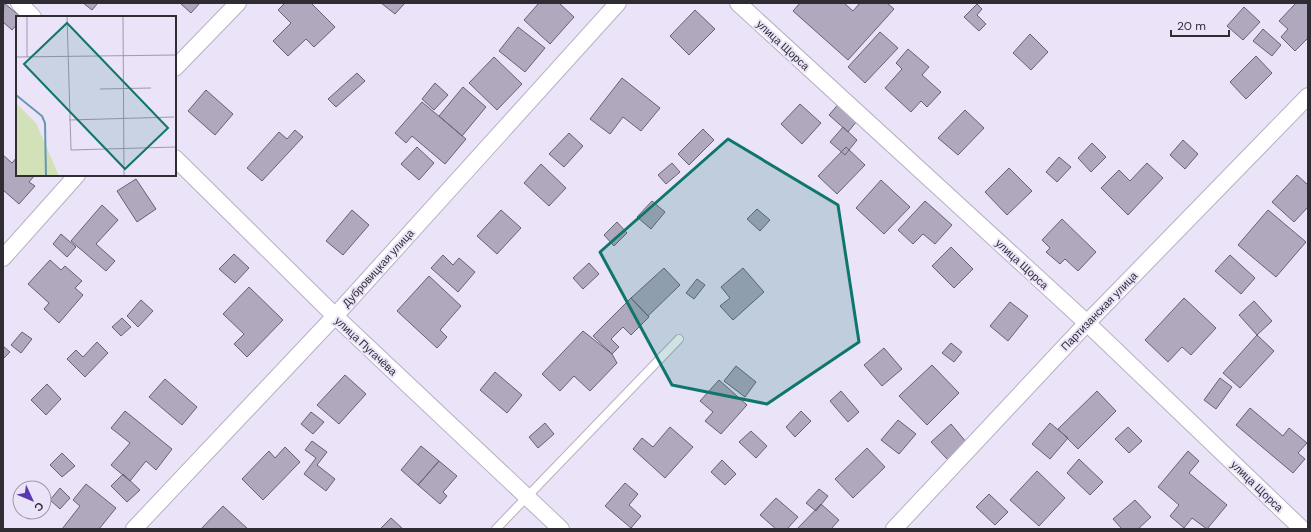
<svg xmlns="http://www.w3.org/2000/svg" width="1311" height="532" viewBox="0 0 1311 532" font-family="'DM Sans',sans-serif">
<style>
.building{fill:#b0a8bc;stroke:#686173}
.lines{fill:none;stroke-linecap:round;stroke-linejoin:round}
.lane-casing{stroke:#b7b0c3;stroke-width:10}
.street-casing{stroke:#b7b0c3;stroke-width:18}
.lane{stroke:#fff;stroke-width:8}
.street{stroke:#fff;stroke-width:16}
.marked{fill:#0f766e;fill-opacity:0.2;stroke:#0f766e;stroke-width:3;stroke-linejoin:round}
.labels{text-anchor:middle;stroke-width:4;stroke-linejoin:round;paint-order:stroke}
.street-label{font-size:11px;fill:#2f2c34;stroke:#ebe3f8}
.inset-river{fill:none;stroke:#6498b0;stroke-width:2}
.inset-road{fill:none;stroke:#a09aaa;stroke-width:1}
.view{fill:#0f766e;fill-opacity:0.15;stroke:#0f766e;stroke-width:2}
.inset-edge{fill:none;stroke:#2f2c34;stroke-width:2}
</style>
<rect width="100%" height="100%" fill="#ebe3f8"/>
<path class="building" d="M 4,3 L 21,17 L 17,17 L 17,24 L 12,30 L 3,22 Z
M 83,3 L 98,3 L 92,10 Z
M 180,3 L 200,3 L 191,13 Z
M 285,3 L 311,3 L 335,27 L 314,47 L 306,39 L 288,56 L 273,41 L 291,23 L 278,10 Z
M 381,3 L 405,3 L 395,14 Z
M 539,3 L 559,3 L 574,17 L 550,44 L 524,20 Z
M 800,3 L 844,3 L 853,11 L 860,3 L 887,3 L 894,9 L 848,60 L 793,11 Z
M 1296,3 L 1308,3 L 1308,38 L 1295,51 L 1281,37 L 1288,29 L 1279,21 Z
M 977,4 L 982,9 L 977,15 L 986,24 L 979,31 L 964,17 Z
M 1244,7 L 1260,22 L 1243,40 L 1227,26 Z
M 695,10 L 715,29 L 689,55 L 670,36 Z
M 518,27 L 545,48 L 525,72 L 499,51 Z
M 1263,29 L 1281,45 L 1272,56 L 1253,41 Z
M 880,32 L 898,48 L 865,83 L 848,67 Z
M 1030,34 L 1048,52 L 1031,70 L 1013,53 Z
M 908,49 L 929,67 L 922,75 L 941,92 L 927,107 L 921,101 L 911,112 L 885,88 L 902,69 L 896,63 Z
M 1256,56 L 1272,73 L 1246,99 L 1230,82 Z
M 494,57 L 522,84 L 497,110 L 469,83 Z
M 357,73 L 365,81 L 336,107 L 328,99 Z
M 622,78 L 660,108 L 641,131 L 623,117 L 610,134 L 590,119 Z
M 435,83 L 448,95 L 434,110 L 422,99 Z
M 463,87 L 486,107 L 462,136 L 439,116 Z
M 206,90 L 233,114 L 215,135 L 188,111 Z
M 842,100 L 861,116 L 848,132 L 829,115 Z
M 422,102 L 466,139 L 445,164 L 412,136 L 406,143 L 395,133 Z
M 800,104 L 821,123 L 802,144 L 781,124 Z
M 965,110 L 984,128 L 958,155 L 938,138 Z
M 843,127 L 857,140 L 845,155 L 830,142 Z
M 703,129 L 714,140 L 689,165 L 678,154 Z
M 295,130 L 303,137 L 262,181 L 247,168 L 279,132 L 287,139 Z
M 569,133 L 583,146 L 564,167 L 549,154 Z
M 1183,140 L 1198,154 L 1185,169 L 1170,155 Z
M 1092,143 L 1106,157 L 1091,172 L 1078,158 Z
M 417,147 L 434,163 L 419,180 L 401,164 Z
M 846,147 L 865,165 L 837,194 L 818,176 Z
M 3,155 L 12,163 L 17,157 L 17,175 L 35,175 L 29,182 L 35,186 L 19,204 L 3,190 Z
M 1059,157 L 1071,167 L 1057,182 L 1046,172 Z
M 672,163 L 680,172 L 666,184 L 658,175 Z
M 1147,163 L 1163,178 L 1128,215 L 1101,188 L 1119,170 L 1130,181 Z
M 541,164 L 566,188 L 549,206 L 524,183 Z
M 1009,168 L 1032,191 L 1007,215 L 985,192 Z
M 1297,175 L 1308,185 L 1308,207 L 1294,222 L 1272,202 Z
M 136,179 L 156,209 L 137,222 L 117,191 Z
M 881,180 L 910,207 L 884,234 L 856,208 Z
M 652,201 L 665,212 L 651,229 L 637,217 Z
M 925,201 L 952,225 L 935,244 L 923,234 L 913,244 L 898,230 Z
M 102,205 L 118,220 L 96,244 L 115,261 L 106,271 L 71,241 Z
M 757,209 L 770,220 L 760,231 L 747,219 Z
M 352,210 L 369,225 L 343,255 L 326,241 Z
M 501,210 L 521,228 L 497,254 L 477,236 Z
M 1268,210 L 1306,242 L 1276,277 L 1238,245 Z
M 1062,219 L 1096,252 L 1078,271 L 1065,259 L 1060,264 L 1046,252 L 1050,248 L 1042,240 Z
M 617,222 L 627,233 L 614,246 L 604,235 Z
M 61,234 L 76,247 L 67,257 L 53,244 Z
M 951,247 L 973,269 L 954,288 L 932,266 Z
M 234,254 L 249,268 L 235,283 L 219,269 Z
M 443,255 L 453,265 L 459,258 L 475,272 L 458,292 L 431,268 Z
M 1230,255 L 1255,278 L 1241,294 L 1215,271 Z
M 50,260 L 61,270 L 65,266 L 82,281 L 75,288 L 83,295 L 59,323 L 44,309 L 49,303 L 28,284 Z
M 589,263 L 599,274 L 583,289 L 573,278 Z
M 664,268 L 680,285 L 648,316 L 631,298 Z
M 743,268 L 764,292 L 733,320 L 720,306 L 730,298 L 721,287 Z
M 429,276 L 461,306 L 440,330 L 447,337 L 437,348 L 397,311 Z
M 697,279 L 705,285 L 694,299 L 686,293 Z
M 249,287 L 283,320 L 247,357 L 234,344 L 244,334 L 223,314 Z
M 631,298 L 649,317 L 631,335 L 623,327 L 611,339 L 619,347 L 612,354 L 593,336 Z
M 1184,298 L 1216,328 L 1191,355 L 1182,347 L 1168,362 L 1145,340 Z
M 141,300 L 153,311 L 138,327 L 127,316 Z
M 1254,301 L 1272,321 L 1257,335 L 1239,315 Z
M 1010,302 L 1028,316 L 1008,341 L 990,326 Z
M 122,318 L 131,327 L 121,336 L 112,327 Z
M 583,331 L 612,354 L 617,363 L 590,391 L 574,376 L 560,391 L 542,374 Z
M 22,332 L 32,339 L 21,353 L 11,345 Z
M 1257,335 L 1274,351 L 1240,388 L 1223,373 Z
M 97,342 L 108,353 L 85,377 L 67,359 L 76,350 L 83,357 Z
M 951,343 L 962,352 L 954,362 L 942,353 Z
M 3,346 L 10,352 L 3,359 Z
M 884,348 L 902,369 L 882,386 L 864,365 Z
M 932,365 L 959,393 L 927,425 L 899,396 Z
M 736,366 L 756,382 L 745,397 L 724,381 Z
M 495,372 L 522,395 L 507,413 L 480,390 Z
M 345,375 L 366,394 L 339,424 L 317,405 Z
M 1220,378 L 1232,387 L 1216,409 L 1204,400 Z
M 165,379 L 197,407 L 182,425 L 149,397 Z
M 719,380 L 747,405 L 721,434 L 705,421 L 713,412 L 700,401 Z
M 47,384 L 61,399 L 46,415 L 31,400 Z
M 841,391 L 859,412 L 848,422 L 830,401 Z
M 1097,391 L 1116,411 L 1078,449 L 1058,429 Z
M 1250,408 L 1283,436 L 1289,428 L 1307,443 L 1298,453 L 1305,459 L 1293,473 L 1236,425 Z
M 125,411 L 172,449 L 156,470 L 146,461 L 130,481 L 111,465 L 130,443 L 111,428 Z
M 801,411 L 811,421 L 795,437 L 786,427 Z
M 311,412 L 324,422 L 313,434 L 301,424 Z
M 898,420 L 916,434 L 899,454 L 881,440 Z
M 545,423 L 554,434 L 538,448 L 529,437 Z
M 1050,423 L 1068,438 L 1050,459 L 1032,444 Z
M 951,424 L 967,443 L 948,460 L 931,442 Z
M 670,427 L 693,447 L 665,478 L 633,449 L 642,438 L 653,447 Z
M 1128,427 L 1142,441 L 1129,453 L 1115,439 Z
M 751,431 L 767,446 L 756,458 L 739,442 Z
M 312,441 L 327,452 L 317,465 L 335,479 L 326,491 L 304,474 L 316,458 L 305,450 Z
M 421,446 L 439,461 L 418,485 L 401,470 Z
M 285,447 L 300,462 L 263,500 L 242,479 L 269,451 L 275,458 Z
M 867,448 L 885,467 L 853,498 L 835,479 Z
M 1188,451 L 1199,461 L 1189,473 L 1227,505 L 1207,529 L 1192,518 L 1184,528 L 1170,516 L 1179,505 L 1158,487 Z
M 62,453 L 75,466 L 62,477 L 50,465 Z
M 1079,459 L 1103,482 L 1090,495 L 1067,473 Z
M 722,460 L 736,474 L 725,485 L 711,472 Z
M 439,461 L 457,476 L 443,492 L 447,496 L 440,504 L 418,485 Z
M 1037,471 L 1065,498 L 1039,526 L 1010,500 Z
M 123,474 L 140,490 L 127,502 L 111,486 Z
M 625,483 L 638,494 L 629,505 L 641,516 L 631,528 L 605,506 Z
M 86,484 L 116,508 L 99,529 L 62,529 L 80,506 L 73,500 Z
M 60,488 L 70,498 L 60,509 L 50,500 Z
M 819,489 L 828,496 L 816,511 L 806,503 Z
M 989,494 L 1008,512 L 995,525 L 976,507 Z
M 776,498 L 798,517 L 787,529 L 776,529 L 760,515 Z
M 1135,500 L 1151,517 L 1138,529 L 1122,529 L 1113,519 Z
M 821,504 L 839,520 L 831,529 L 797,529 Z
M 223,506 L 237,519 L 248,529 L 201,529 Z
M 391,518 L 403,529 L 380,529 Z"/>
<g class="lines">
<defs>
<path id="lane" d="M 496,529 L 679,339"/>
<path id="street" d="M 19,3 L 33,17
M 738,3 L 1087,323 L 1302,529
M 175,68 L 238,3
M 175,158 L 335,316 L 561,529
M 3,258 L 77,175
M 134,529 L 335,316 L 618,3
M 894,529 L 1087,323 L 1308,96"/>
</defs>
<use href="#lane" class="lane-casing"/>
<use href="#street" class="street-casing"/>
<use href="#lane" class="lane"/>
<use href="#street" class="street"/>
</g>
<path class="marked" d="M 728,139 L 838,205 L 859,342 L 767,404 L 672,385 L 600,252 Z"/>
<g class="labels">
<g class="street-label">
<text transform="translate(783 45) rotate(43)" y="4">улица Щорса</text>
<text transform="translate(1022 264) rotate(43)" y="4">улица Щорса</text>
<text transform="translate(378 268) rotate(-48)" y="4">Дубровицкая улица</text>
<text transform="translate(1099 311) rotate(-46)" y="4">Партизанская улица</text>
<text transform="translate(366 346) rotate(43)" y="4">улица Пугачёва</text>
<text transform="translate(1257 486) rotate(44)" y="4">улица Щорса</text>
</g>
</g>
<g transform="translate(16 16)">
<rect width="160" height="160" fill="#ebe3f8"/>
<path d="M 0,87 L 20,107 L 43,160 L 0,160 Z" fill="#d3e1b9"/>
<path class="inset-river" d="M 0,79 L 26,100 L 29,107 L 30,160"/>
<path class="inset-road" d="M 51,0 L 55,134 L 160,131M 107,0 L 108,160M 0,41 L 160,39M 11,41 L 11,0M 84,73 L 135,72M 53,104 L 158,101"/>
<path class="view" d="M 51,7 L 152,112 L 109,153 L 8,48 Z"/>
<rect width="160" height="160" class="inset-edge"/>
</g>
<rect width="1311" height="532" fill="none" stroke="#2f2c34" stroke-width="8"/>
<g transform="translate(32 500) rotate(134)"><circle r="19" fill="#ebe3f8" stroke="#a09aaa"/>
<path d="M0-3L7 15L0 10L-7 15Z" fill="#5938b0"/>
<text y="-6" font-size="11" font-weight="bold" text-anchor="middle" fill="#2f2c34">С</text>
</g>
<path d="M1171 30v6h58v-6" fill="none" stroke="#2f2c34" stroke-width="2"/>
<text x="1177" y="30" font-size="12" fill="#2f2c34" stroke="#ebe3f8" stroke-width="3" paint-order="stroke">20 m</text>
</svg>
